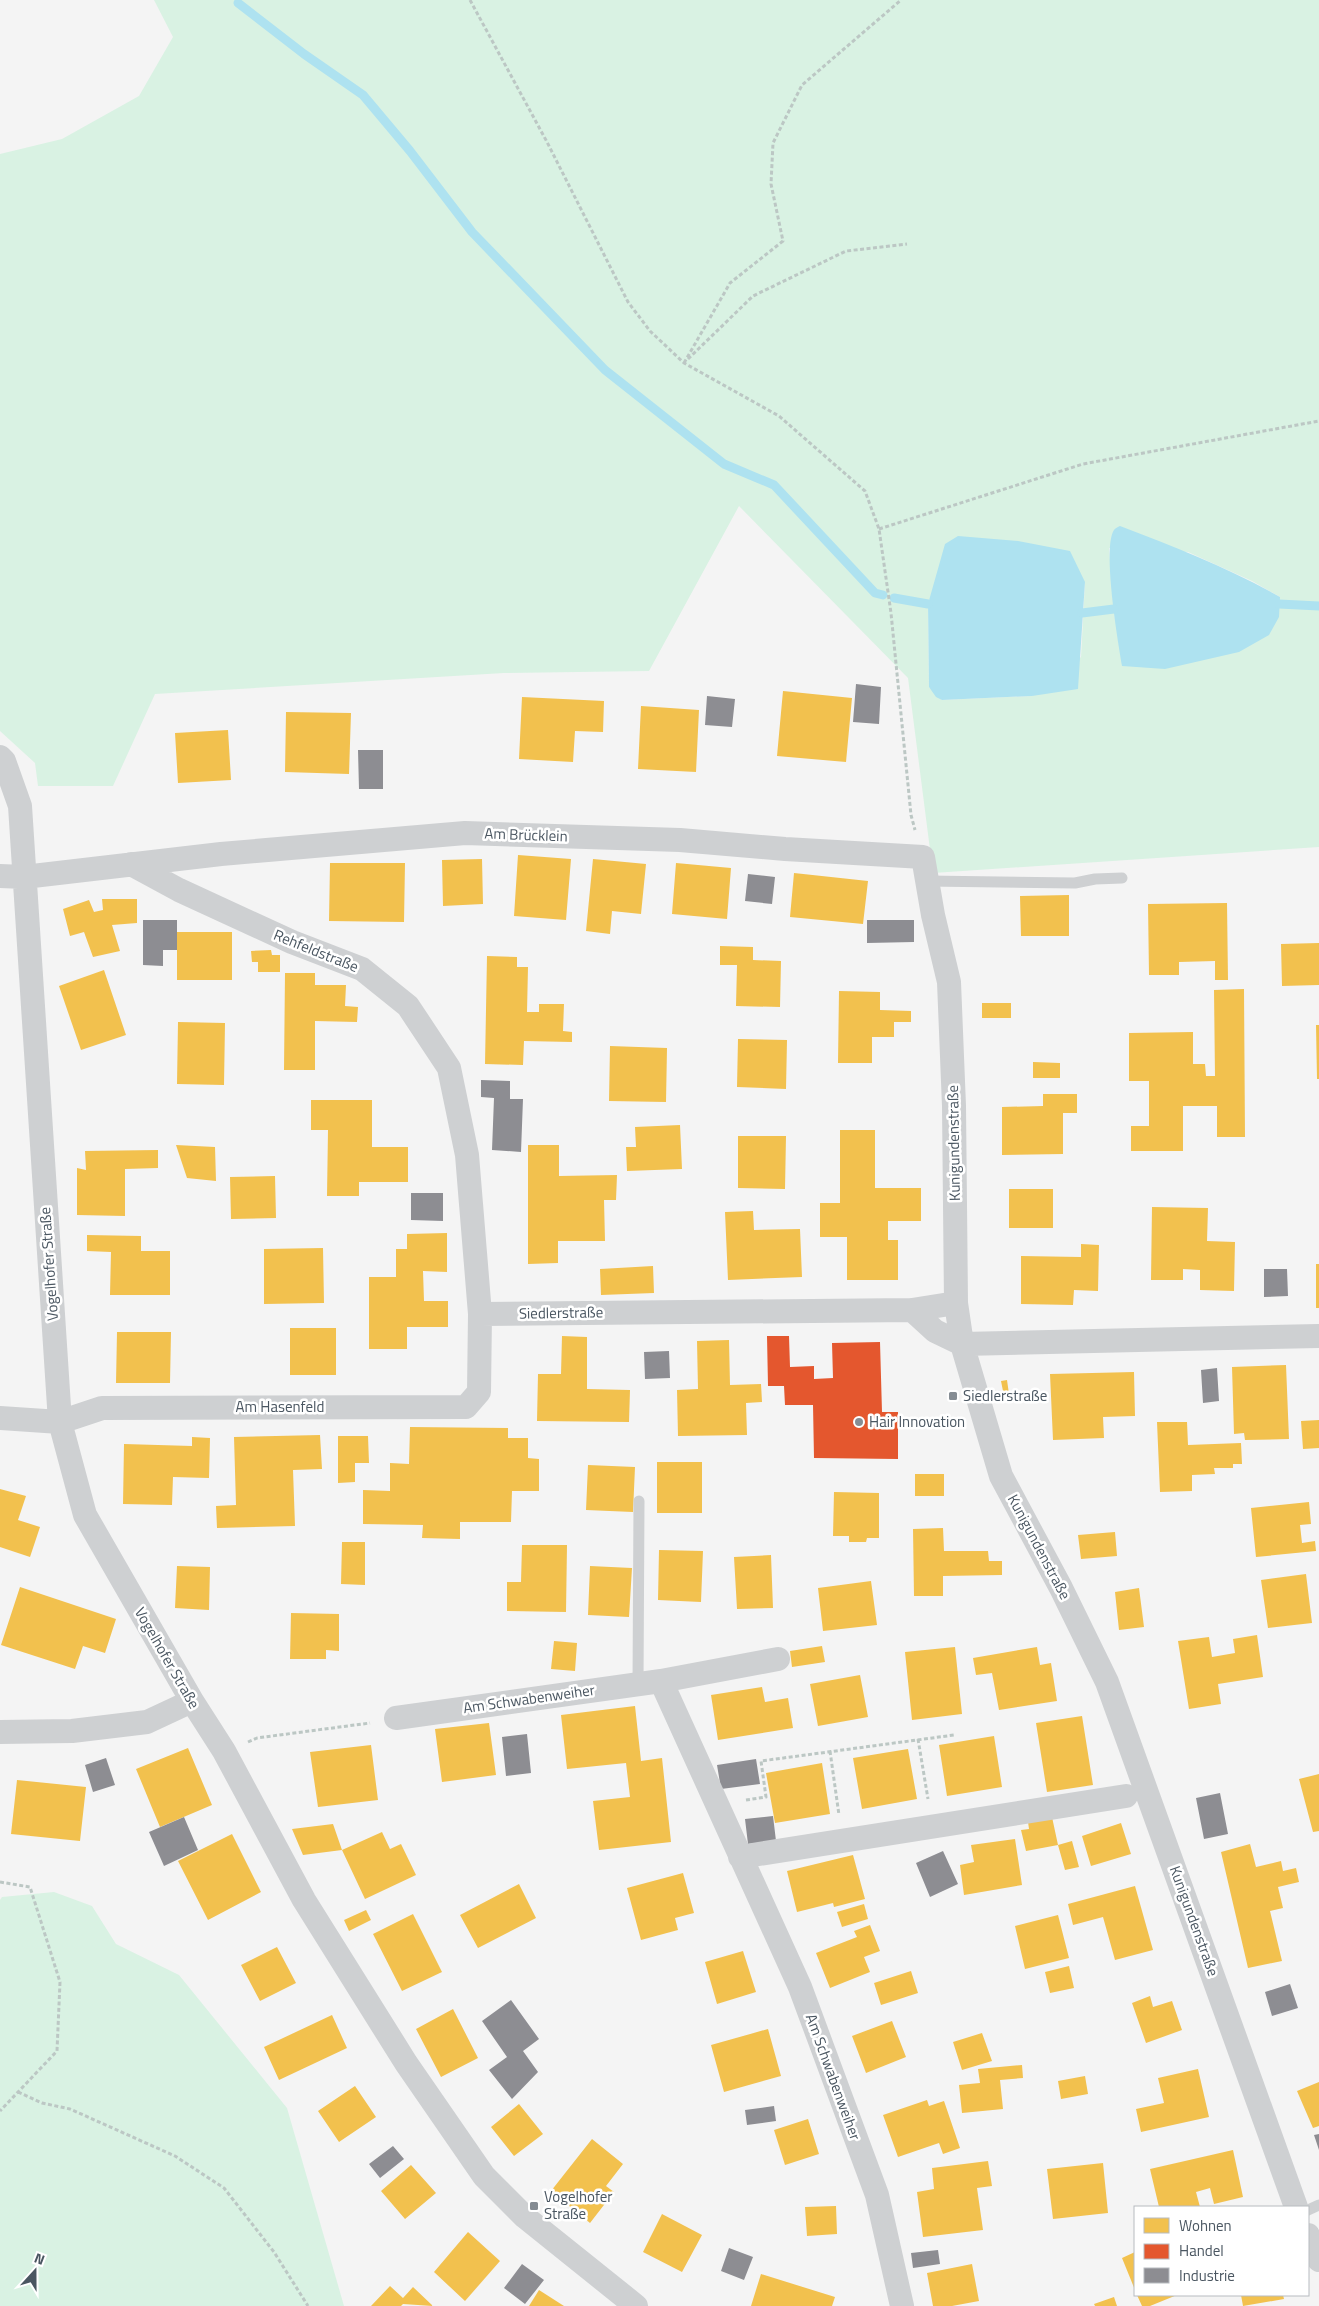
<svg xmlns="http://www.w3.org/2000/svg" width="1319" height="2306" viewBox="0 0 1319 2306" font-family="'Titillium Web',sans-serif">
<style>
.green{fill:#d9f2e3;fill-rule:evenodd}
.water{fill:#aee2f0}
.homes{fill:#f2c14e}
.shops{fill:#e4572e}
.industry{fill:#8d8d92}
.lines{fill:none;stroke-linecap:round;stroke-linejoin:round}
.stream{stroke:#aee2f0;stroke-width:9}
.path{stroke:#bcc7c4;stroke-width:3;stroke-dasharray:4 2.5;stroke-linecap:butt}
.service{stroke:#ced0d2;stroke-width:11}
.minor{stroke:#ced0d2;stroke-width:24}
.poi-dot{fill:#868d94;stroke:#fff;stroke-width:2}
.labels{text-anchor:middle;stroke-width:5;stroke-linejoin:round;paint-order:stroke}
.street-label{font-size:15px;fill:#4a5661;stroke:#fff}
.poi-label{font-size:15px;fill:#4a5661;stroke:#fff;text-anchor:start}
</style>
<rect width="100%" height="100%" fill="#f4f4f4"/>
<path class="green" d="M 154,0 L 1319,0 L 1319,847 L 933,873 L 908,678 L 739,506 L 649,671 L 504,673 L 155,694 L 113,786 L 38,786 L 35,763 L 0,731 L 0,154 L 62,139 L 139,96 L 173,37 ZM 1109,548 L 1188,552 L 1252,581 L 1280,597 L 1115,620 ZM 1085,582 L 1081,657 L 1032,696 L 942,700 L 929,687 L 928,604 L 933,590 Z
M 54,1892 L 92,1906 L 116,1944 L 179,1975 L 287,2108 L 344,2306 L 0,2306 L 0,1900 L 2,1897 Z"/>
<path class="water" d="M 1120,526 C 1175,547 1229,568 1280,597 L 1279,617 L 1269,635 L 1239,652 L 1165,669 L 1122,666 C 1118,642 1102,548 1114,530 C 1115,528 1118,527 1120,526 Z
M 958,536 L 1018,541 L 1070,551 L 1085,582 L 1078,689 L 1032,696 L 942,700 L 936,697 L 929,687 L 928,604 L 945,544 Z"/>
<path class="homes" d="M 783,691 L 852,698 L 846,762 L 777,756 Z
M 522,697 L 604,701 L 603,732 L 575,731 L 573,762 L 519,759 Z
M 641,706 L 699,710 L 696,772 L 638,769 Z
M 286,712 L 351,713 L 349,774 L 285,772 Z
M 228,730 L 231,780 L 178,783 L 175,733 Z
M 518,855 L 571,859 L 566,920 L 514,916 Z
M 482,859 L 483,904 L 443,906 L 442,860 Z
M 593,859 L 646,864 L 641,914 L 612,911 L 610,934 L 586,931 Z
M 330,863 L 405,863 L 404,922 L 329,921 Z
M 676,863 L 731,868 L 727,919 L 672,914 Z
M 794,873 L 868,881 L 863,924 L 790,917 Z
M 1069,895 L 1069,936 L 1021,936 L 1020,896 Z
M 102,899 L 137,899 L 137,923 L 112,925 L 120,951 L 93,957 L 84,932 L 70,936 L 63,909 L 89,900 L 94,912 L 103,910 Z
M 1227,903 L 1228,980 L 1215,980 L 1215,961 L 1179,962 L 1179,975 L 1149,975 L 1148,904 Z
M 177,932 L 232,932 L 232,980 L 177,980 Z
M 1319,943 L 1319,985 L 1282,986 L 1281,944 Z
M 720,946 L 753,947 L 753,960 L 781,961 L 780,1007 L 736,1006 L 737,965 L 720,965 Z
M 271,950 L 272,955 L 280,955 L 280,972 L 258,972 L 258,962 L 252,962 L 251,951 Z
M 487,956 L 517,957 L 517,967 L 528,967 L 527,1012 L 539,1012 L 539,1004 L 564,1004 L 563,1031 L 572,1032 L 572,1042 L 524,1041 L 523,1065 L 485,1064 Z
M 104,970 L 126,1035 L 81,1050 L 59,986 Z
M 285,973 L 315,973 L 315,985 L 346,985 L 345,1006 L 358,1007 L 357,1022 L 315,1021 L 315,1070 L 284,1070 Z
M 1244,989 L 1245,1137 L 1217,1137 L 1217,1106 L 1183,1106 L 1183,1151 L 1131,1151 L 1131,1126 L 1149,1126 L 1149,1081 L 1129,1081 L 1129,1033 L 1193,1032 L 1193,1064 L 1205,1064 L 1206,1076 L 1215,1076 L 1214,990 Z
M 839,991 L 880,992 L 880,1010 L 911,1011 L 911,1022 L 894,1022 L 894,1037 L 872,1037 L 872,1063 L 838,1063 Z
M 982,1003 L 1011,1003 L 1011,1018 L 982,1018 Z
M 178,1022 L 225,1023 L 224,1085 L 177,1084 Z
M 1316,1025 L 1319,1025 L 1319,1079 L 1317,1079 Z
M 738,1039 L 787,1040 L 786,1089 L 737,1087 Z
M 610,1046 L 667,1048 L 666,1102 L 609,1101 Z
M 1033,1062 L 1060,1063 L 1060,1078 L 1033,1078 Z
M 1043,1094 L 1077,1094 L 1077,1113 L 1063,1113 L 1063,1154 L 1002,1155 L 1002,1107 L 1043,1106 Z
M 311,1100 L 372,1100 L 372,1147 L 408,1147 L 408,1182 L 359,1182 L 359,1196 L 327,1196 L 328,1130 L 311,1130 Z
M 680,1125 L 682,1169 L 627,1171 L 626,1147 L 636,1147 L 635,1127 Z
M 840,1130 L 875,1130 L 875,1188 L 921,1188 L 921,1221 L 888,1221 L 888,1240 L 898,1240 L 898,1280 L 847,1280 L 847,1237 L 820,1237 L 820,1203 L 840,1203 Z
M 738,1136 L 786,1136 L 785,1189 L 738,1188 Z
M 176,1145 L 215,1147 L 216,1181 L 187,1178 Z
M 528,1145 L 559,1145 L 559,1176 L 617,1175 L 616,1200 L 604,1200 L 605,1241 L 558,1241 L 558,1263 L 528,1264 Z
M 158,1150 L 158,1168 L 125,1169 L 125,1216 L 77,1215 L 77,1168 L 86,1170 L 85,1151 Z
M 275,1176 L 276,1218 L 231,1219 L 230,1177 Z
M 1009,1189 L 1053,1189 L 1053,1228 L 1009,1228 Z
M 1152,1207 L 1208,1208 L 1207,1241 L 1235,1242 L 1234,1291 L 1200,1290 L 1200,1270 L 1183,1269 L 1183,1280 L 1151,1280 Z
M 753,1211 L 754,1230 L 800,1229 L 802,1277 L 728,1280 L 725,1212 Z
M 447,1233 L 447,1272 L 423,1271 L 424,1301 L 448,1301 L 448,1327 L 407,1327 L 407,1349 L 369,1349 L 369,1277 L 396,1277 L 396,1249 L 407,1249 L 407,1234 Z
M 87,1235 L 141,1236 L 141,1251 L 170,1251 L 170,1295 L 110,1295 L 111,1252 L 87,1251 Z
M 1081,1244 L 1099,1245 L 1098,1291 L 1074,1290 L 1073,1305 L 1021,1304 L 1021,1256 L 1081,1257 Z
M 323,1248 L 324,1303 L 264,1304 L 264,1249 Z
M 1316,1264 L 1319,1264 L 1319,1308 L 1316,1308 Z
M 653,1266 L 654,1293 L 601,1295 L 600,1269 Z
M 290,1328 L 336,1328 L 336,1375 L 290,1375 Z
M 117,1332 L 171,1332 L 170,1383 L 116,1383 Z
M 562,1336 L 587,1337 L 587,1389 L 630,1390 L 629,1422 L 537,1421 L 538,1374 L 561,1374 Z
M 729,1340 L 730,1385 L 761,1384 L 762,1402 L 746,1403 L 747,1435 L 678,1436 L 677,1390 L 698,1389 L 697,1341 Z
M 1286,1365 L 1289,1439 L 1245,1440 L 1244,1433 L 1234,1434 L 1232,1367 Z
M 1134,1372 L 1135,1416 L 1103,1417 L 1104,1438 L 1053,1440 L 1050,1374 Z
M 1007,1380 L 1009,1394 L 1004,1396 L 1001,1381 Z
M 1319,1420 L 1319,1448 L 1303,1449 L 1301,1421 Z
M 1157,1422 L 1187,1422 L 1188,1445 L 1241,1443 L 1242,1464 L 1233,1464 L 1233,1468 L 1214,1468 L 1215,1474 L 1192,1475 L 1192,1491 L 1160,1492 Z
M 410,1427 L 508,1428 L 508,1438 L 528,1438 L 528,1458 L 539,1459 L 539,1491 L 512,1491 L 511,1522 L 460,1522 L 460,1539 L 422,1538 L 423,1525 L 363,1524 L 363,1490 L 390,1491 L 390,1463 L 409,1464 Z
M 320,1435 L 322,1469 L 293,1470 L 295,1526 L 217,1528 L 216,1506 L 236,1505 L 234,1437 Z
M 338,1436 L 368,1436 L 369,1463 L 355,1463 L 355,1482 L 338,1483 Z
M 192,1437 L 210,1438 L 209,1478 L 173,1477 L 172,1505 L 123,1504 L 124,1444 L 192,1446 Z
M 657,1462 L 702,1462 L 702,1513 L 657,1513 Z
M 588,1465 L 635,1467 L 633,1512 L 586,1510 Z
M 915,1474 L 944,1474 L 944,1496 L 915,1496 Z
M 0,1489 L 26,1496 L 18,1520 L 40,1527 L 30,1557 L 0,1547 Z
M 834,1492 L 879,1493 L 879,1538 L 867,1538 L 866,1542 L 849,1542 L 849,1536 L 833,1536 Z
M 1309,1502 L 1311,1524 L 1300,1525 L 1302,1543 L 1315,1541 L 1316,1551 L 1256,1557 L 1251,1508 Z
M 943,1528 L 944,1551 L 988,1551 L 989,1561 L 1002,1561 L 1002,1575 L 943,1576 L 943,1596 L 914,1596 L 913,1529 Z
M 1115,1532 L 1117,1556 L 1081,1559 L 1078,1535 Z
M 342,1542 L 365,1542 L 365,1585 L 341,1584 Z
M 522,1545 L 567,1545 L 566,1612 L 507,1611 L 507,1582 L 521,1582 Z
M 659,1550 L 703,1551 L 701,1602 L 658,1600 Z
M 771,1555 L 773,1608 L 737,1609 L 734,1557 Z
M 177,1566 L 210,1567 L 209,1610 L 175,1608 Z
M 590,1566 L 632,1568 L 629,1617 L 588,1615 Z
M 1306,1574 L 1312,1623 L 1268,1628 L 1261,1580 Z
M 871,1581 L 877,1625 L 823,1631 L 818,1588 Z
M 20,1587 L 116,1619 L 105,1653 L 83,1646 L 75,1669 L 1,1645 Z
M 1139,1588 L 1144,1627 L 1119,1630 L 1115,1592 Z
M 291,1613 L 339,1614 L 339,1651 L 326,1650 L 326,1659 L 290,1659 Z
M 1257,1635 L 1263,1677 L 1218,1684 L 1221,1704 L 1189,1709 L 1178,1641 L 1209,1637 L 1212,1657 L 1235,1653 L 1233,1639 Z
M 554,1641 L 577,1643 L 575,1671 L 551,1669 Z
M 822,1646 L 825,1662 L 792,1667 L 790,1651 Z
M 955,1647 L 962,1714 L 912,1720 L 905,1652 Z
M 1037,1647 L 1040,1665 L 1051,1663 L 1057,1701 L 999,1710 L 992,1673 L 976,1675 L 973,1658 Z
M 860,1675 L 868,1717 L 818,1726 L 810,1684 Z
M 762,1687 L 765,1702 L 788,1698 L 793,1728 L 718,1740 L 711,1695 Z
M 635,1706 L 641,1761 L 662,1758 L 671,1842 L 599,1850 L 593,1801 L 630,1797 L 626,1763 L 567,1769 L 561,1715 Z
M 1082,1716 L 1093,1785 L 1047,1792 L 1036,1723 Z
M 489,1723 L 496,1775 L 442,1782 L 435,1729 Z
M 994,1736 L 1002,1787 L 947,1796 L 939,1745 Z
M 371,1745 L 378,1800 L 318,1807 L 310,1752 Z
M 188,1748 L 212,1805 L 160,1827 L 136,1769 Z
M 908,1749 L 917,1799 L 862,1809 L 853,1758 Z
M 822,1763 L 830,1814 L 775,1823 L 766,1773 Z
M 1319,1774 L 1319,1831 L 1313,1832 L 1299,1779 Z
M 17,1780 L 86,1787 L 80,1841 L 11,1834 Z
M 1052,1817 L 1058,1845 L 1026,1851 L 1021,1830 L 1029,1829 L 1028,1822 Z
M 1121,1823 L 1131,1854 L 1091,1866 L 1082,1836 Z
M 333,1824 L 342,1850 L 303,1855 L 292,1829 Z
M 382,1832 L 390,1849 L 401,1844 L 416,1875 L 365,1899 L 342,1850 Z
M 232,1834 L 261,1892 L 208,1920 L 178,1861 Z
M 1015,1839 L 1022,1885 L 964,1895 L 960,1865 L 974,1862 L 971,1845 Z
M 1072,1841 L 1079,1867 L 1065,1870 L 1058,1845 Z
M 1250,1844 L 1256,1867 L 1281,1861 L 1283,1871 L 1296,1868 L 1299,1882 L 1278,1887 L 1283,1908 L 1270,1911 L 1282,1961 L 1248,1968 L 1221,1852 Z
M 853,1855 L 865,1899 L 834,1907 L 833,1903 L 797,1912 L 787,1871 Z
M 683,1873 L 694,1913 L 675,1918 L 678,1930 L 641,1940 L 627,1888 Z
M 519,1884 L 536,1918 L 478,1948 L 460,1915 Z
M 1135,1886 L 1153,1950 L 1115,1960 L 1103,1917 L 1073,1925 L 1068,1904 Z
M 864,1904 L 868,1919 L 842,1927 L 837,1912 Z
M 366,1910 L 371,1920 L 349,1931 L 344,1920 Z
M 413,1914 L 442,1972 L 402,1991 L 373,1934 Z
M 1058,1915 L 1069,1958 L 1025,1969 L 1015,1926 Z
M 870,1925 L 880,1951 L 864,1957 L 870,1972 L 830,1988 L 816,1953 L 857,1937 L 854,1931 Z
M 277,1947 L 296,1983 L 260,2001 L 241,1965 Z
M 743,1951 L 756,1992 L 717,2004 L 705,1962 Z
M 1069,1966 L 1074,1988 L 1050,1993 L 1045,1972 Z
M 911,1971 L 918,1993 L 881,2005 L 874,1983 Z
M 1150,1996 L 1153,2007 L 1172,2001 L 1182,2030 L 1146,2043 L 1132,2003 Z
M 453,2009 L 478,2058 L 441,2077 L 416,2029 Z
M 332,2015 L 347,2048 L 279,2080 L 264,2047 Z
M 892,2021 L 906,2057 L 866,2073 L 852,2036 Z
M 768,2029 L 781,2076 L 724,2092 L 711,2045 Z
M 982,2033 L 992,2061 L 962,2070 L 953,2042 Z
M 1022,2065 L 1023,2078 L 1000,2080 L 1003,2109 L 962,2113 L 959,2085 L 980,2083 L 978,2069 Z
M 1198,2069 L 1209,2117 L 1141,2132 L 1136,2109 L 1164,2103 L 1158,2078 Z
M 1085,2076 L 1088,2094 L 1061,2099 L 1058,2081 Z
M 1319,2082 L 1319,2126 L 1313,2128 L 1297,2091 Z
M 355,2086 L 376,2117 L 339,2142 L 318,2111 Z
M 927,2100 L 929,2106 L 944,2101 L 960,2148 L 943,2154 L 939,2143 L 898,2157 L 883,2115 Z
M 519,2104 L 543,2134 L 514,2156 L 491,2127 Z
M 808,2119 L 819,2154 L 785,2165 L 774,2130 Z
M 592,2139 L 623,2164 L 606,2186 L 614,2192 L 590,2223 L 551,2191 Z
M 1233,2150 L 1243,2197 L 1214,2204 L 1210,2188 L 1196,2192 L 1200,2207 L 1159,2207 L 1150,2169 Z
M 988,2161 L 992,2186 L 977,2188 L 983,2230 L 923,2237 L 917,2192 L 934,2189 L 932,2168 Z
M 1103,2163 L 1108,2213 L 1053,2219 L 1047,2169 Z
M 411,2165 L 436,2193 L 405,2219 L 381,2191 Z
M 836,2206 L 837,2234 L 807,2236 L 805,2207 Z
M 662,2214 L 702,2235 L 682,2272 L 643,2252 Z
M 468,2232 L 500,2261 L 465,2301 L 434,2272 Z
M 1135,2252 L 1135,2290 L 1122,2258 Z
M 972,2264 L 979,2301 L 952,2306 L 933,2306 L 927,2273 Z
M 761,2274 L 835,2297 L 832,2306 L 751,2306 Z
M 390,2286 L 403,2298 L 413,2287 L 433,2306 L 403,2304 L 401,2306 L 371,2306 Z
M 539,2290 L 564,2306 L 529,2306 Z
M 1137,2295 L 1177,2295 L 1150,2306 L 1142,2306 Z
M 1241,2295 L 1283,2295 L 1284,2299 L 1243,2306 Z
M 1114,2297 L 1117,2306 L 1095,2306 L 1094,2304 Z"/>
<path class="shops" d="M 767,1336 L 789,1336 L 790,1367 L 814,1366 L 814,1379 L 833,1378 L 832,1343 L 880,1342 L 882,1412 L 898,1412 L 898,1459 L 814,1458 L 813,1405 L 785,1405 L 784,1386 L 768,1386 Z"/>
<path class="industry" d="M 856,684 L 881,687 L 879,724 L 853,722 Z
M 707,696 L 735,699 L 732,727 L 705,725 Z
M 358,750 L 383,750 L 383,789 L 359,789 Z
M 748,874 L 775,877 L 772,904 L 745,901 Z
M 143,920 L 177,920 L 177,950 L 163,950 L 163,966 L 143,965 Z
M 867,920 L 914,920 L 914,942 L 867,943 Z
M 481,1080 L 510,1081 L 510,1099 L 523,1099 L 521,1152 L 492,1150 L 494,1098 L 481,1097 Z
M 411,1193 L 443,1193 L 443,1221 L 411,1220 Z
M 1264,1269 L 1287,1269 L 1288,1296 L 1264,1297 Z
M 669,1351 L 670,1378 L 645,1379 L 644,1352 Z
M 1217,1368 L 1219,1401 L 1203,1403 L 1201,1370 Z
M 527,1734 L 531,1773 L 506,1776 L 502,1737 Z
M 106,1758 L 115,1785 L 93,1792 L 85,1765 Z
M 756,1759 L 760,1784 L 721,1789 L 717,1765 Z
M 1220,1793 L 1228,1834 L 1204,1839 L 1196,1798 Z
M 773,1816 L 776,1841 L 748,1844 L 745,1819 Z
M 184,1817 L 198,1850 L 164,1866 L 149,1832 Z
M 943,1851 L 958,1884 L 930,1897 L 916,1863 Z
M 1290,1984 L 1298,2008 L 1272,2016 L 1265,1992 Z
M 511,2000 L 539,2039 L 523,2051 L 538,2072 L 512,2099 L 489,2070 L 507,2057 L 482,2021 Z
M 774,2106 L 776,2121 L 747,2125 L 745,2110 Z
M 1319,2134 L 1319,2150 L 1314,2135 Z
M 393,2146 L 404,2159 L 380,2178 L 369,2164 Z
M 729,2248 L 753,2257 L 744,2280 L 721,2271 Z
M 938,2250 L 940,2264 L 913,2268 L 911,2253 Z
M 522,2264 L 544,2280 L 525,2304 L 504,2288 Z"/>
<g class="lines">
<path class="stream" d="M 238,3 L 304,54 L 363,95 L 410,151 L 472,232 L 605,370 L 724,464 L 774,485 L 875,593 L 883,595
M 894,598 L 928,604
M 1279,604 L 1319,606
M 1082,613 L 1114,609"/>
<path class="path" d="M 470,0 L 547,142 L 628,302 L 650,331 L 684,363 L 779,416 L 865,491 L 879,529 L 891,613 L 911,815 L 915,830
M 688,359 L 753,296 L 846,251 L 907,244
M 684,363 L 730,283 L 783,241 L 771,184 L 773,143 L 802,85 L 901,0
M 879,529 L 1083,464 L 1319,421
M 918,1739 L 928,1799
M 248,1742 L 257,1738 L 370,1723
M 830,1751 L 839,1815
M 746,1800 L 766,1797 L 761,1761 L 954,1735
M 0,1882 L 30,1887 L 60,1982 L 57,2051 L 0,2111
M 18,2092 L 42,2103 L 70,2109 L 175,2156 L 224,2188 L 274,2252 L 308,2306"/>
<path class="service" d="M 927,881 L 1075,883 L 1095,879 L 1122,878
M 638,1684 L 639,1501
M 1308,2210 L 1319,2205"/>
<path class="minor" d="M 0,757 L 4,761 L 20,806 L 60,1422 L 85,1515 L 192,1701 L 224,1751 L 304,1900 L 406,2063 L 484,2176 L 525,2217 L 636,2306
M 0,876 L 24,877 L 221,854 L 465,833 L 680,840 L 785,849 L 923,857 L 933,915 L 949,982 L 954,1106 L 956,1303 L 962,1344 L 1001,1476 L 1061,1588 L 1107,1682 L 1296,2207
M 912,1310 L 935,1331 L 962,1344 L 1319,1336
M 480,1314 L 912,1310 L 956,1303
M 0,1418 L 60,1422 L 102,1408 L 466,1407 L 479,1392 L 480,1314 L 467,1155 L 449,1068 L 408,1006 L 362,969 L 292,942 L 179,890 L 131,864
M 661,1681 L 778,1659
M 396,1718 L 661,1681 L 800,1987 L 877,2195 L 902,2306
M 0,1732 L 72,1731 L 147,1722 L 192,1701
M 740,1857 L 1126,1796
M 1308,2235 L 1319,2260"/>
</g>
<g class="poi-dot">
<rect x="948" y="1391" width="10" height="10" rx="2.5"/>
<circle cx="859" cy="1422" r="5"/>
<rect x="529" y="2201" width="10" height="10" rx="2.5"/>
</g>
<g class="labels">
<g class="street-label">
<text transform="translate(526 835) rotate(2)" y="5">Am Brücklein</text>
<text transform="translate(316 951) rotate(22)" y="5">Rehfeldstraße</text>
<text transform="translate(954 1143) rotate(-91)" y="5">Kunigundenstraße</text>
<text transform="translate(49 1264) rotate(-94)" y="5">Vogelhofer Straße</text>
<text transform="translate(561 1313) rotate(-1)" y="5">Siedlerstraße</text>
<text x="280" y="1412">Am Hasenfeld</text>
<text transform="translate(1039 1547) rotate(62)" y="5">Kunigundenstraße</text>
<text transform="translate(167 1658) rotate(60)" y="5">Vogelhofer Straße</text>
<text transform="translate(529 1699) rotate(-8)" y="5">Am Schwabenweiher</text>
<text transform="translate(1194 1921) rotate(70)" y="5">Kunigundenstraße</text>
<text transform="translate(833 2077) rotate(70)" y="5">Am Schwabenweiher</text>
</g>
<g class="poi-label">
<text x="963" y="1401">Siedlerstraße</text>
<text x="869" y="1427">Hair Innovation</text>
<text x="544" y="2202">Vogelhofer<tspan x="544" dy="17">Straße</tspan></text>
</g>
</g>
<rect x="1134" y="2206" width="175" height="90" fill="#ffffff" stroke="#b7bbc0"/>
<rect x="1144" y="2218" width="25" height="15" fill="#f2c14e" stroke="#b7bbc0"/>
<text x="1179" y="2231" font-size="15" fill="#4a5661">Wohnen</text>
<rect x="1144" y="2244" width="25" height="15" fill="#e4572e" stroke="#b7bbc0"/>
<text x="1179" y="2256" font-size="15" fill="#4a5661">Handel</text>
<rect x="1144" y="2268" width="25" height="15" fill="#8d8d92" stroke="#b7bbc0"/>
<text x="1179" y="2281" font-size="15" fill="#4a5661">Industrie</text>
<g transform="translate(35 2271) rotate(21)" stroke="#ffffff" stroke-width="4" paint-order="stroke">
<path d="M0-4L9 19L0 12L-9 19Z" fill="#4a5661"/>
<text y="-8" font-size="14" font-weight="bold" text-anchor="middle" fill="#4a5661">N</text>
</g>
</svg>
